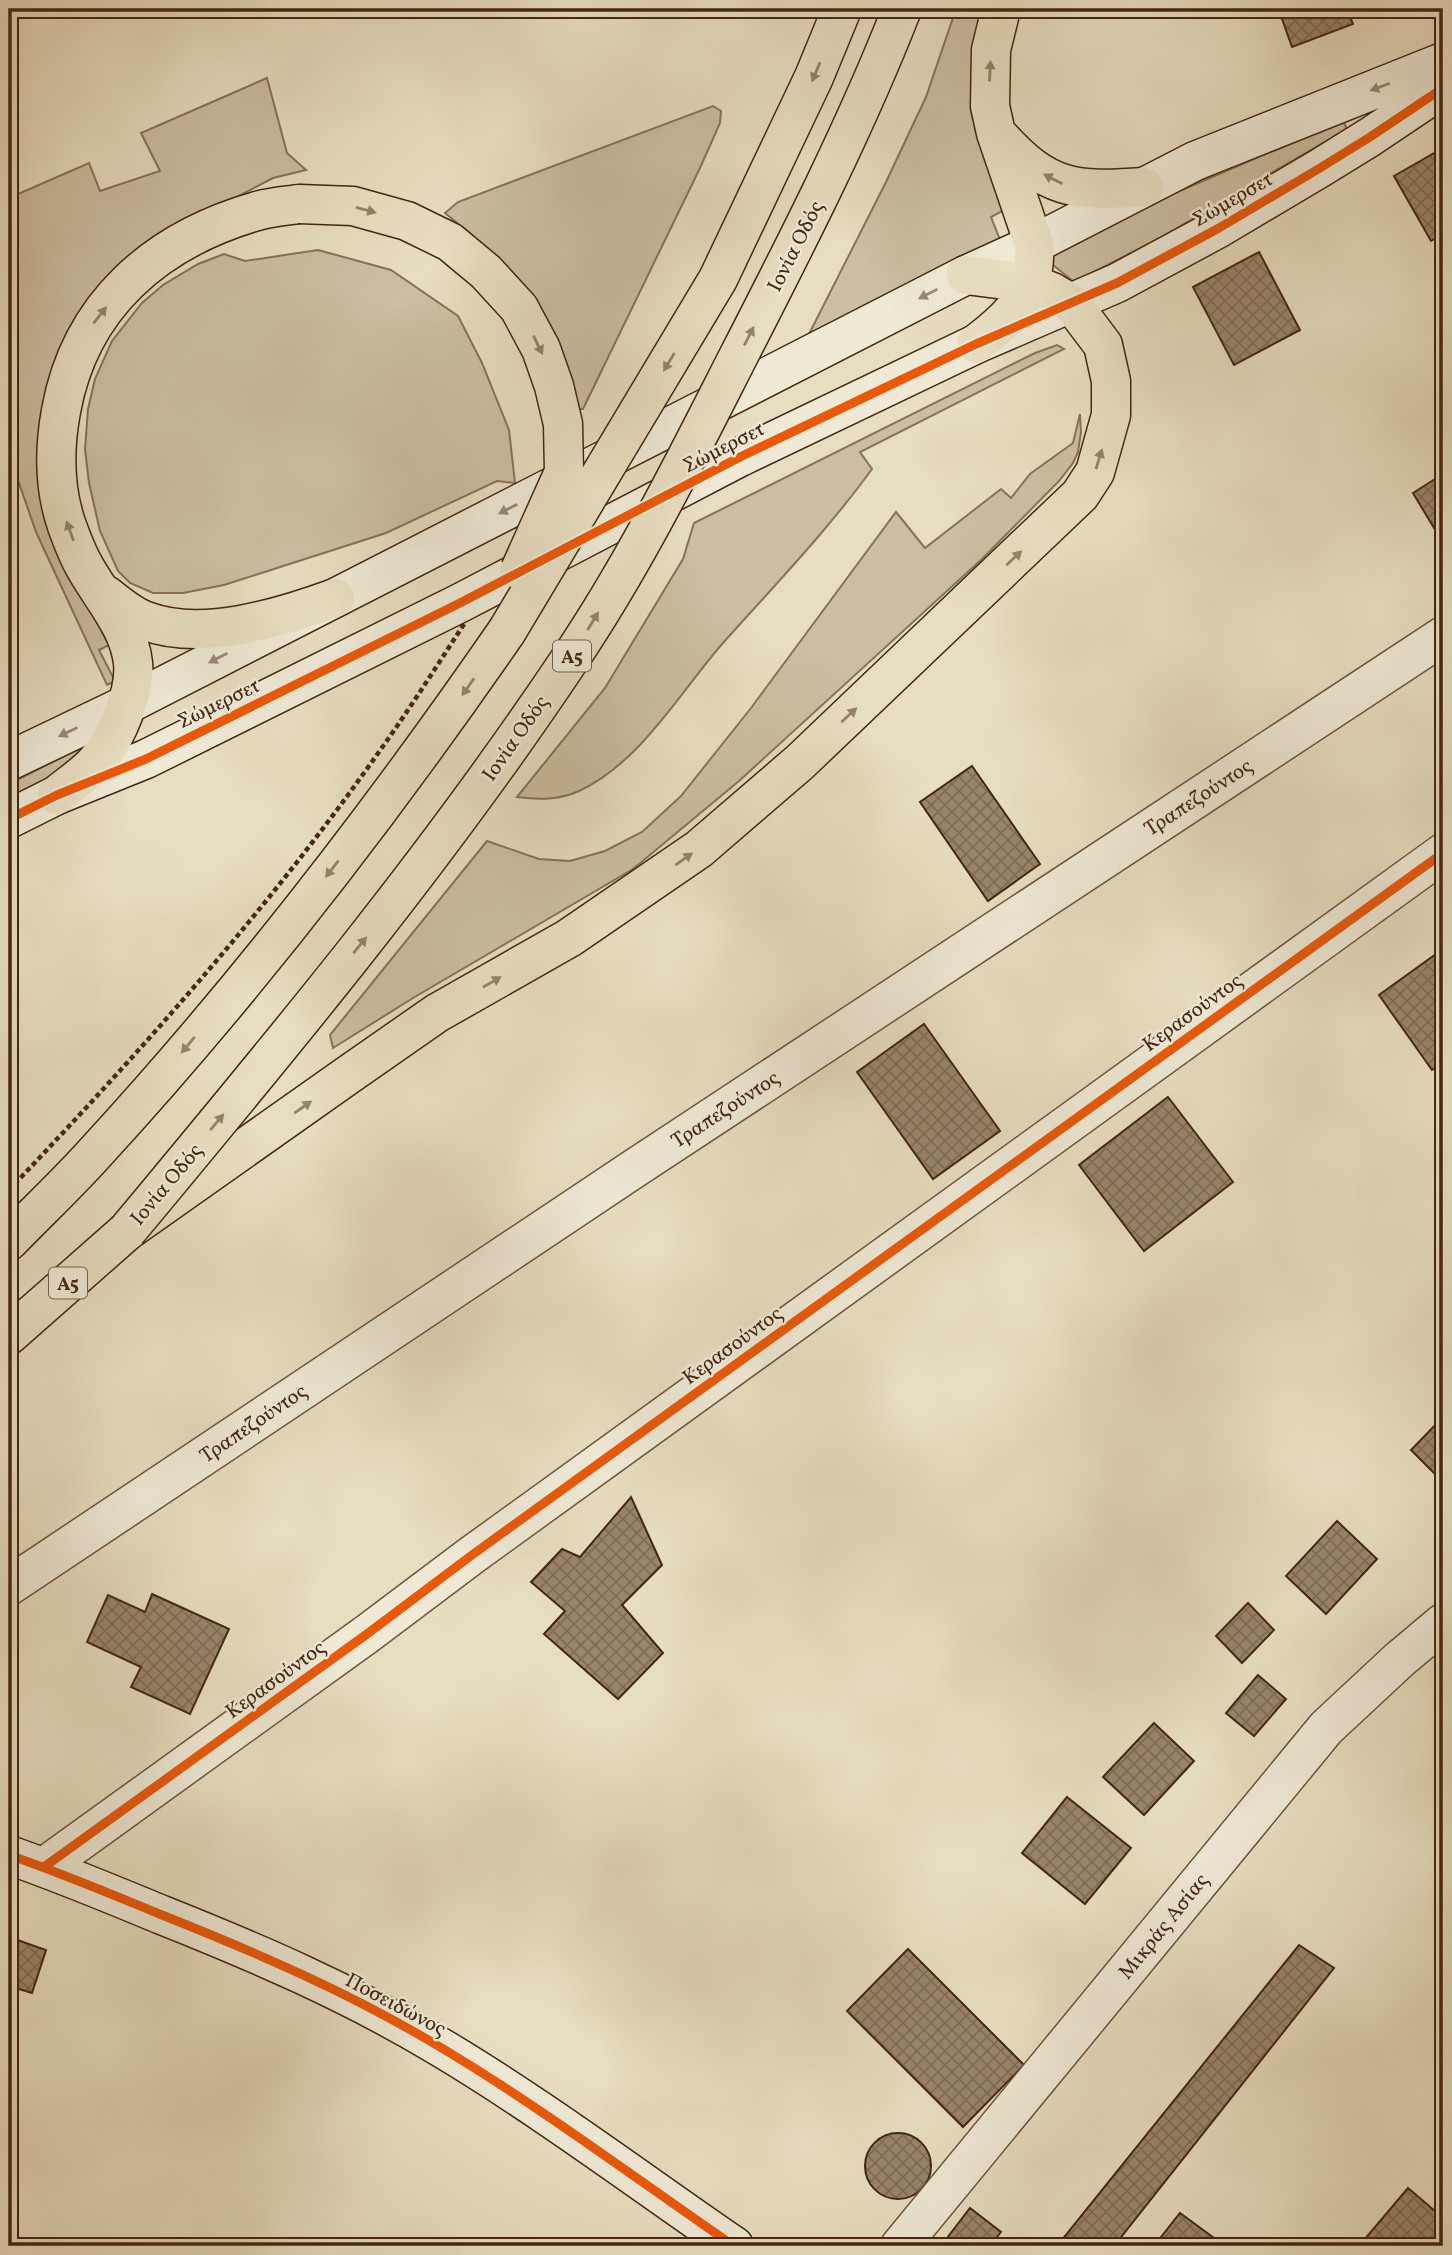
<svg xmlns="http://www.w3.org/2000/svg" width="1452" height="2255" viewBox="0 0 1452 2255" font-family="Vollkorn,serif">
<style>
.grass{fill:#cbbea2;stroke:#88725a;stroke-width:2}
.building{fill:url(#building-cross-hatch);stroke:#442611;stroke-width:2}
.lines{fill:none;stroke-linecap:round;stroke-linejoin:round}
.street-casing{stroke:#6d543d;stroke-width:41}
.secondary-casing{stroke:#442611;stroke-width:41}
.highway-casing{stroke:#442611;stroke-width:41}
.street{stroke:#efe9d6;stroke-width:38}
.secondary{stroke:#efe9d6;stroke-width:38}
.highway{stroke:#e7ddc0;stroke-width:38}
.highway-bridge-casing{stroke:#442611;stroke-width:41;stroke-linecap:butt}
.path-bridge{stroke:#442611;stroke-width:4.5;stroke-dasharray:5 3.5;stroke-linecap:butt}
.highway-bridge{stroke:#e7ddc0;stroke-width:38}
.cycleway-casing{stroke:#efe9d6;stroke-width:13}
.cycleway{stroke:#e8590c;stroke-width:9}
.oneway{fill:#968268}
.oneway2{fill:#9a8874}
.labels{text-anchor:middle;stroke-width:5;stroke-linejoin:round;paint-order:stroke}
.shield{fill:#efe9d6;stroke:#77604c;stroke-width:2}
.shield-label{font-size:19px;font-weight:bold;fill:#442611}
.street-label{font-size:21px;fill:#442611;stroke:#efe9d6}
</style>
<defs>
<pattern id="building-cross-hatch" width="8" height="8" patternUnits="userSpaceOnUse" patternTransform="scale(1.75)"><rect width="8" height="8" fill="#99856c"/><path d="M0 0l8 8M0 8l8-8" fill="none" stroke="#7e6d57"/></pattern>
</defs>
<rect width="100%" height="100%" fill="#e7ddc0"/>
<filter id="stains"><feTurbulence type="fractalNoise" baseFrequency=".00286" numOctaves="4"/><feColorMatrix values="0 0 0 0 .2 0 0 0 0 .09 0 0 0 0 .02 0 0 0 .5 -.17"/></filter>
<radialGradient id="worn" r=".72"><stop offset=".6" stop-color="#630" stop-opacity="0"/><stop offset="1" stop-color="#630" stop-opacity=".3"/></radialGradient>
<path class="grass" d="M 956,9 L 990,9 L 971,71 L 979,133 L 1006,209 L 991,217 L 1000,240 L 806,340 L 886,182 L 926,97 Z
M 267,78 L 287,153 L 306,170 L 273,178 L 153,241 L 74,329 L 58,551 L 109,645 L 99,650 L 115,681 L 107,685 L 36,532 L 9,454 L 9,198 L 89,163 L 100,191 L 160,171 L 141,133 Z
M 713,106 L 721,111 L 720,123 L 700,168 L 583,409 L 571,409 L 474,237 L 445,213 L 458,202 Z
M 1343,121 L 1347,129 L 1160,238 L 1074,282 L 1042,256 L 1175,193 Z
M 318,250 L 391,270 L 458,316 L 482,363 L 509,430 L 515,483 L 497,481 L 386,533 L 224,585 L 183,593 L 153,593 L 130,583 L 118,571 L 100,531 L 89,483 L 85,449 L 88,409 L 95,379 L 112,341 L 142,303 L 163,285 L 198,264 L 224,254 L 245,261 Z
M 1057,345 L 1064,349 L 860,452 L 872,469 C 827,531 774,586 723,643 C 680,692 640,763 579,791 C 559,800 539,800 517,797 L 605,688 L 683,559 L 694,523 L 1035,353 Z
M 1080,414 L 1081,432 L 1078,452 L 1073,463 L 1059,481 L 982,559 L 739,781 L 633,869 L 413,998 L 333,1048 L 330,1035 L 487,841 L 539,859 L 570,861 L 605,851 L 642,832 L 681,796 L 751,708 L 896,512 L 925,548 L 1001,489 L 1011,498 L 1030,474 L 1073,443 Z
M 80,748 L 88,756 L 9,802 L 9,784 Z"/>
<path class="building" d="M 1299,9 L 1347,9 L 1353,24 L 1292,47 L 1281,16 Z
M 1443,148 L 1443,234 L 1431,241 L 1394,176 Z
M 1259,252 L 1300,330 L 1234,365 L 1193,287 Z
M 1443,474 L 1443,543 L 1413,493 Z
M 972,766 L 1040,864 L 988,901 L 920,802 Z
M 1443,949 L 1443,1063 L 1432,1070 L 1379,995 Z
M 924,1024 L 1000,1131 L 933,1179 L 857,1072 Z
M 1168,1097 L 1233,1182 L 1144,1251 L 1079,1165 Z
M 1443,1417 L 1443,1482 L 1411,1450 Z
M 631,1497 L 662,1565 L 622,1605 L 663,1653 L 618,1699 L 544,1634 L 565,1611 L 531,1582 L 562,1549 L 580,1557 Z
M 1337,1521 L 1377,1559 L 1326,1614 L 1286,1576 Z
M 152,1594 L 229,1629 L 190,1714 L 131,1687 L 141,1667 L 87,1642 L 108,1595 L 145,1612 Z
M 1248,1603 L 1274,1630 L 1242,1663 L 1216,1636 Z
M 1258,1675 L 1286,1699 L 1254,1736 L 1226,1713 Z
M 1154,1723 L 1194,1761 L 1144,1815 L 1103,1777 Z
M 1067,1797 L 1131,1848 L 1085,1904 L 1022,1853 Z
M 9,1937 L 46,1950 L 32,1993 L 9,1986 Z
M 1299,1945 L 1334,1968 L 1114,2246 L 1057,2246 Z
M 908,1949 L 1024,2065 L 963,2127 L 847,2011 Z
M865 2166a33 33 0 1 1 66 0a33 33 0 1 1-66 0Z
M 1408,2188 L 1443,2218 L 1443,2246 L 1359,2246 Z
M 970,2208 L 1001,2232 L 990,2246 L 941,2246 Z
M 1180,2213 L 1214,2238 L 1208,2246 L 1154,2246 Z"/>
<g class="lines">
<defs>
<path id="street" d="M 9,1586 L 632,1170 L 1443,636
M 44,1867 L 367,1634 L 472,1555 L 1443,853
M 900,2246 L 1326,1728 L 1399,1660 L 1443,1623"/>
<path id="secondary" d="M 9,761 L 128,704 L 966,275 L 1034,244 L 1195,161 L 1443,62
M 9,819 L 57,795 L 146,759 L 460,603 L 740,457 L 976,344 L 1117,283 L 1219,228 L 1320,168 L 1370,137 L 1443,88
M 9,1855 C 61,1873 111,1894 162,1915 C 255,1952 348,1992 435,2044 C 538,2105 635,2178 734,2246"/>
<path id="highway" d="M 999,136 C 1047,190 1075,192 1144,187
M 976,344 C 1013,316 1037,293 1034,244 L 996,133 L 990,106 L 991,50 L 1001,9
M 106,595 C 119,605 131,616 146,621 C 202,642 280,618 335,598
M 57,795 C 70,784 86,774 97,761 C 116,739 136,692 133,663 C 129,624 98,594 81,560 C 76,550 71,537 67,526 C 54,489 54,449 61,411 C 80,305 156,240 257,211 C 270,207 285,206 299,204
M 9,1241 C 37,1212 67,1184 94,1154 C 243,992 382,812 507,631
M 9,1335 L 127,1231 L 348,1075 L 437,1013 L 569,938 L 699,849 L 800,762 L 1080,495 L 1095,472 L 1111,415 L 1111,381 L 1103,345 L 1072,304 L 1052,292 L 1030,283 L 966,275"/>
</defs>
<use href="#street" class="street-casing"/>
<use href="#secondary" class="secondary-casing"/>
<use href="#highway" class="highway-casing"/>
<use href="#street" class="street"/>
<use href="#secondary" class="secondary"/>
<use href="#highway" class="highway"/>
<defs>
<path id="highway-bridge" d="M 299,204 L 353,206 L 407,221 L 450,242 L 486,272 L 519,308 L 541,349 L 554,386 L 563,424 L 564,472 L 520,570
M 507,631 L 718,279 L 814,77 L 842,9
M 127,1231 C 281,1046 436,860 570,659 C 634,564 685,461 737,359 C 796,244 855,129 902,9"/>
</defs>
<use href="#highway-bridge" class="highway-bridge-casing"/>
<path class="path-bridge" d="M 9,1190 C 141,1051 271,906 381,749 C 411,707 438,664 466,621"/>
<use href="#highway-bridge" class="highway-bridge"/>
<defs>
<path id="cycleway" d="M 9,819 L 57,795 L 146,759 L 460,603 L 740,457 L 976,344 L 1117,283 L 1219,228 L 1320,168 L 1370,137 L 1443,88
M 9,1855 C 61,1873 111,1894 162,1915 C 255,1952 348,1992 435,2044 C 538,2105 635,2178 734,2246
M 44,1867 L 367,1634 L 472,1555 L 1443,853"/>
</defs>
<use href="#cycleway" class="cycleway-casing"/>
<use href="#cycleway" class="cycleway"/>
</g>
<defs><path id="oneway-solid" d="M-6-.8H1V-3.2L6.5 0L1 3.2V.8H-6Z" transform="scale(1.75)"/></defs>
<g class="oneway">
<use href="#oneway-solid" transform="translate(990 71) rotate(-87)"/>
<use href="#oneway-solid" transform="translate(816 72) rotate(113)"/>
<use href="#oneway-solid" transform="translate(1053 179) rotate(-153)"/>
<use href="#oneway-solid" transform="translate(366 210) rotate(15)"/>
<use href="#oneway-solid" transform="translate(100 315) rotate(-52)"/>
<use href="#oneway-solid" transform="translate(749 336) rotate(-63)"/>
<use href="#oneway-solid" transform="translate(538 345) rotate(64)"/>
<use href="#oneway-solid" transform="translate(669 362) rotate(121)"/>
<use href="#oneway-solid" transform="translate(1099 459) rotate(-73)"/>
<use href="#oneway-solid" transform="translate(70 531) rotate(-110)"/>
<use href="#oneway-solid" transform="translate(1014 558) rotate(-43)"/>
<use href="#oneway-solid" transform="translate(593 621) rotate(-59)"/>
<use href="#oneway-solid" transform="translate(468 687) rotate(125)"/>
<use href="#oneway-solid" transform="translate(849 715) rotate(-43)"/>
<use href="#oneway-solid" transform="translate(684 859) rotate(-35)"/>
<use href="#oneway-solid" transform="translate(332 869) rotate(128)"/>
<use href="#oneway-solid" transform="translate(360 945) rotate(-51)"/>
<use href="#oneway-solid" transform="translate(492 982) rotate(-30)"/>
<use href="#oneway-solid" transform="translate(188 1045) rotate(130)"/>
<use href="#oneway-solid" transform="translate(303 1107) rotate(-35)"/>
<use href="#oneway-solid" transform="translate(217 1122) rotate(-50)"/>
</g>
<g class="oneway2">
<use href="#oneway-solid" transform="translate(1380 87) rotate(159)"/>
<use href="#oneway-solid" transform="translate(928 294) rotate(153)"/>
<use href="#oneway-solid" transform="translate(508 509) rotate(153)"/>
<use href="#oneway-solid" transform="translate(218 658) rotate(153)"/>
<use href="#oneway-solid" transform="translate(68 732) rotate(154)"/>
</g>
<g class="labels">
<g class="shield">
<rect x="553" y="640.5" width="38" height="31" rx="5"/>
<rect x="49" y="1267.5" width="38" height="31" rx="5"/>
</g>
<g class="shield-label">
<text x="572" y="663">Α5</text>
<text x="68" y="1290">Α5</text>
</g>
<g class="street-label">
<text transform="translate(1232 199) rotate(-30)" y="7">Σώμερσετ</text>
<text transform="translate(795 246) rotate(-63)" y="7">Ιονία Οδός</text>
<text transform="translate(723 447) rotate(-27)" y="7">Σώμερσετ</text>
<text transform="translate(218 703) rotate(-26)" y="7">Σώμερσετ</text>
<text transform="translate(515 738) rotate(-55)" y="7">Ιονία Οδός</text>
<text transform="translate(1198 797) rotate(-33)" y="7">Τραπεζούντος</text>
<text transform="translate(1192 1012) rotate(-36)" y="7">Κερασούντος</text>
<text transform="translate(725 1109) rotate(-33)" y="7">Τραπεζούντος</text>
<text transform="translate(166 1184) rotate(-50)" y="7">Ιονία Οδός</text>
<text transform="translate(732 1345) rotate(-36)" y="7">Κερασούντος</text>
<text transform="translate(253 1423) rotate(-34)" y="7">Τραπεζούντος</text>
<text transform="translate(275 1679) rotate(-36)" y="7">Κερασούντος</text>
<text transform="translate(1163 1926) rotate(-51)" y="7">Μικράς Ασίας</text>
<text transform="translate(396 2004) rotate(28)" y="7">Ποσειδώνος</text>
</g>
</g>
<rect width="1452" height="2255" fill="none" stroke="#e7ddc0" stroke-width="35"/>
<rect x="10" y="10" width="1431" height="2234" fill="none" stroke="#442611" stroke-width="3.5"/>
<rect x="18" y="18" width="1417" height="2220" fill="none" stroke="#442611" stroke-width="2"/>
<rect width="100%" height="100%" filter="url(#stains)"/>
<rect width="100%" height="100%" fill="url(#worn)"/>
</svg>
